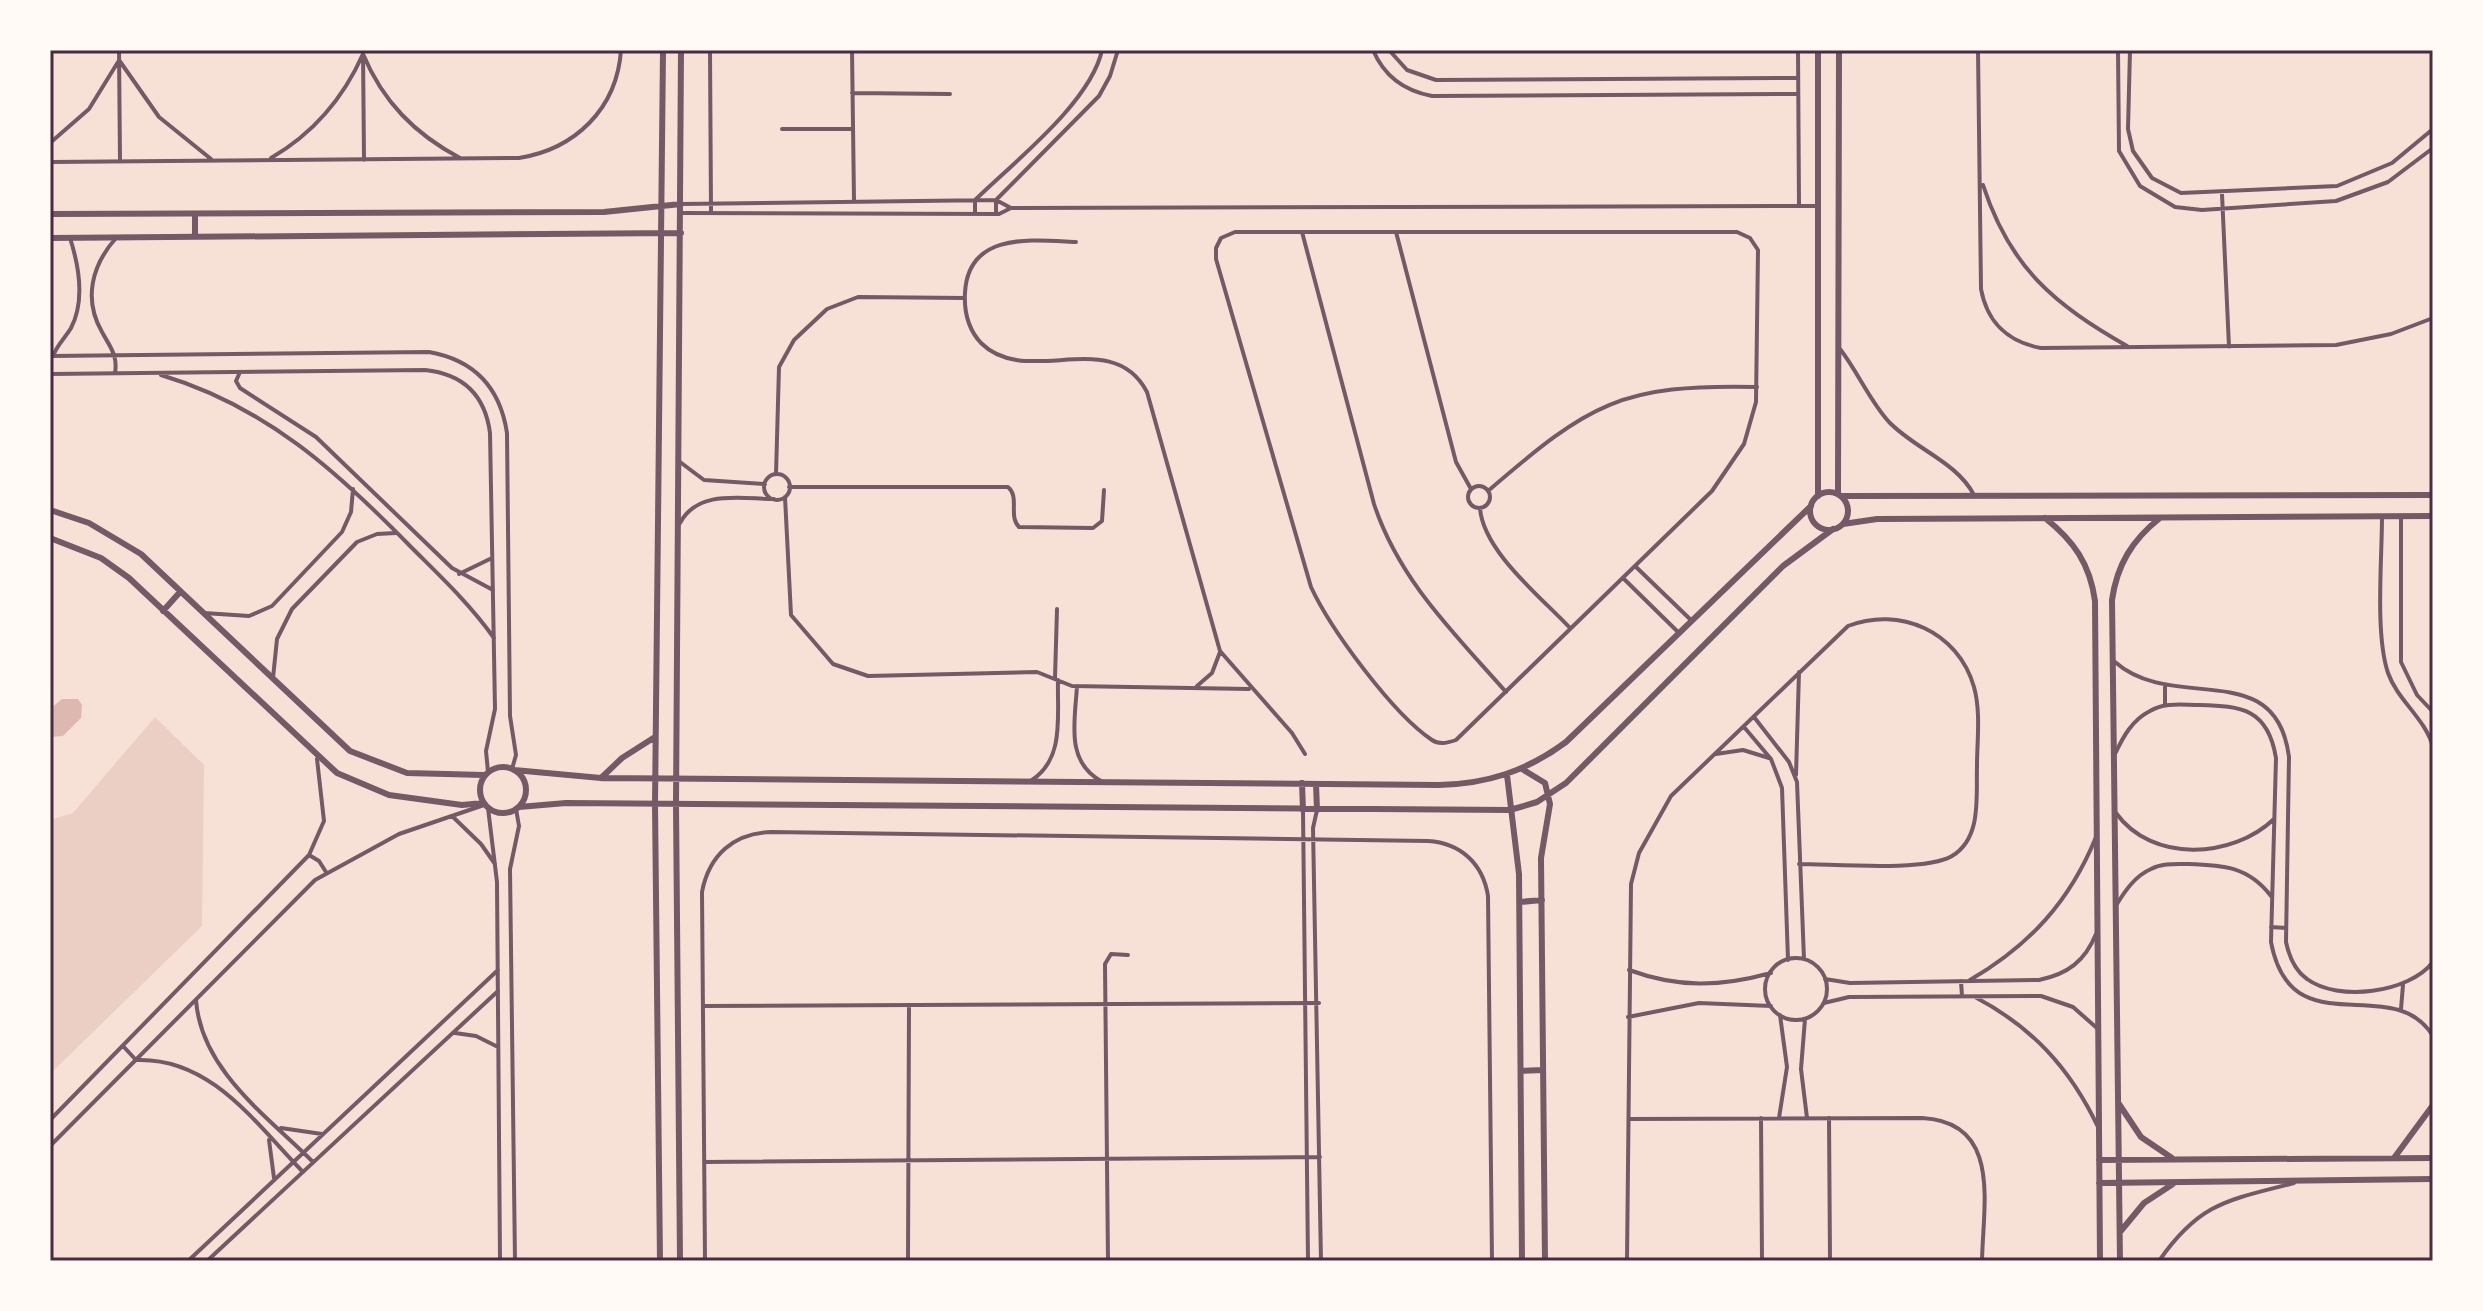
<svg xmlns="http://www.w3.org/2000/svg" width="2483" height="1311" viewBox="0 0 2483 1311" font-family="Karla,sans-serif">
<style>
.green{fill:#ebcfc5}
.water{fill:#dcb8b0}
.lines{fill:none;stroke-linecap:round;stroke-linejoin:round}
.minor{stroke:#755966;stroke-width:4}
.tertiary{stroke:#755966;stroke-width:6}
.neatline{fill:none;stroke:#4a2c40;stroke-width:3}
</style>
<rect width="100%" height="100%" fill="#f7e1d7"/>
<path class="green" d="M 155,717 L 204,765 L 202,926 L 50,1074 L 50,820 L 73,813 Z"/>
<path class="water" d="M 62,699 L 78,699 L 82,705 L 81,718 L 63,736 L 50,737 L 50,709 Z"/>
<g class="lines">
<path class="minor" d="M 119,50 L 120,161
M 363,50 L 364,160
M 710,50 L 711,212
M 852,50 L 854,201
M 1373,50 C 1384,76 1405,91 1432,96 L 1798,94
M 1389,50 L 1407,70 L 1436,80 L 1798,78
M 1798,50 L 1799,206
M 1978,50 L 1981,289 C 1987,322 2008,342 2041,348 L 2336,345 L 2391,334 L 2433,318
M 2117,50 L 2212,50
M 2118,50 L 2119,151 L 2140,186 L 2175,207 L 2202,210 L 2336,201 L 2388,182 L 2433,148
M 2130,50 L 2128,129 L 2133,151 L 2152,178 L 2181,193 L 2337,186 L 2392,163 L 2433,129
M 363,54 C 383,102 415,134 460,158
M 119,60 L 159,117 L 211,159
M 852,93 L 950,94
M 782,129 L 853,129
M 50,143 L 89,109 L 118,62
M 271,158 C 314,133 343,99 363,54
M 50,162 L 519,158 C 575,149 617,109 621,50
M 1983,185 C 2010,268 2054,304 2127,346
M 2222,194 L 2229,347
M 681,204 L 996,200 L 1011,208
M 681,213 L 999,214 L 1011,208 L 1818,206
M 975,214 L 975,200 C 1014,162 1091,102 1102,50
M 996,214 L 996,200 L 1099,96 L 1110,76 L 1118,50
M 1235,232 L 1737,232 L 1750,238 L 1758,250 L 1756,402 L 1744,444 L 1712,491 L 1456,740 C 1448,743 1439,745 1432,740 C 1393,714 1331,630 1311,587 L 1216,259 L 1216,248 L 1221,238 Z
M 1302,232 L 1374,504 C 1399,580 1454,633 1506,692
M 1396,232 L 1456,462 L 1471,489
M 1076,242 C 1033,240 968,231 965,293 C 964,311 968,329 981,343 C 1027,389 1112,325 1147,392 L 1220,651 L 1292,733 L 1305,754
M 1840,349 C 1858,372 1869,400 1889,422 C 1915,449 1957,462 1974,495
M 50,356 L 429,352 C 474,360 500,387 507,433 L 510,716 L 516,755 L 512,769
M 53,356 C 57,345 65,338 71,328 C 85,301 79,266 70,238
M 240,372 L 236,381 L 240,388 L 316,437 L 452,568 L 493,590
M 115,373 C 118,355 110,347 102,332 C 83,299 92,265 116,238
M 50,374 L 425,370 C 463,374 485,395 490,433 L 495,709 L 486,751 L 488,772
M 161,375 C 265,406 337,471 411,547 C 440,576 470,604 494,638
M 680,462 L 704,480 L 765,484
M 776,474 L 779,367 L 794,340 L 827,309 L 858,297 L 965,298
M764 487a13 13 0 1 1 26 0a13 13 0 1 1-26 0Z
M1468 497a11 11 0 1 1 22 0a11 11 0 1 1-22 0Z
M 789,487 L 1008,487 C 1020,497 1008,516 1019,527 L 1093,528 L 1102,521 L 1104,490
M 1488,491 C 1590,403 1621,384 1757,387
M 785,497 L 791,615 L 833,664 L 868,676 L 1037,672 L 1072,686 L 1249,689
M 1480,508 C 1483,551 1541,597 1570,628
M 2382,517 C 2382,560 2375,634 2388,673 C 2398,701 2425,718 2433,747
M 2401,517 L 2401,662 L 2417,695 L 2433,712
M 680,523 C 698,489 742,499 774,499
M 1635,566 L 1692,621
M 459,574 L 492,558
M 1623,578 L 1678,632
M 204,613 L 249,616 L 272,606 L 342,532 L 351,512 L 353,489
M 2115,662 C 2174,714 2276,655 2289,757 L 2286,942 C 2289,956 2294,970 2307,979 C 2338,1002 2409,993 2433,962
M 273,678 L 277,639 L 292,609 L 357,542 L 377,534 L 396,533
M 1055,678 L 1057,609
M 1077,686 C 1075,721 1065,761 1101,781
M 1197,686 L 1212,673 L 1220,652
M 2165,687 L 2165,704
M 1754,717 L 1789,762 L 1797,782 L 1804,959
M 1744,727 L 1771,759 L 1782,788 L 1788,960
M 1716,754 L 1743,750 L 1769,758
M 2115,754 C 2123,737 2132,720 2150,711 C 2165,702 2182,705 2199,705 C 2242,706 2268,709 2276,758 L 2271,942 C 2291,1049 2392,970 2433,1036
M 1796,775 L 1799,672
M 1032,780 C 1065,758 1057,716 1058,680
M 488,808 L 497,882 L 500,1261
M 1303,810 L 1308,1261
M 1317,810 L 1313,828 L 1321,1261
M 2116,813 C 2152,863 2232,859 2274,819
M 452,816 L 481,844 L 495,864
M 309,855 L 319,861 L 326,872
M 2117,904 C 2125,891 2135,876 2151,869 C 2162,863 2175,864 2188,864 C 2222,865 2248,866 2271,896
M 2271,927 L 2286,928
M1765 989a31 31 0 1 1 62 0a31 31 0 1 1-62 0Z
M 1629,970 C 1678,988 1720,987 1771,973
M 1825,979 L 1850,983 L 2039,980 C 2068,974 2085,961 2096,934
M 1970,980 C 2030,945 2070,901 2096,837
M 1961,981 L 1962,996
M 1975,997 C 2032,1027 2070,1068 2098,1127
M 196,1000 C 201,1070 267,1116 313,1162
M 1824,1003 L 1849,997 L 2041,996 L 2073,1007 L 2098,1029
M 703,1006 L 1319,1003
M 2401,1009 L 2403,985
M 1628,1017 L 1699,1003 L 1771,1006
M 1805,1019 L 1801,1069 L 1807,1118
M 455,1033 L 476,1036 L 498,1047
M 123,1046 L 136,1060 C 211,1057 255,1123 303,1172
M 1761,1118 L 1762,1261
M 1779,1118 L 1787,1067 L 1780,1015
M 1829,1118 L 1830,1261
M 1629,1119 L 1922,1118 C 2002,1122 1983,1204 1982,1261
M 50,1120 L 309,855 L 324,821 L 317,759
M 281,1128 L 322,1134
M 269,1140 L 274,1178
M 50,1146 L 315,880 L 399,834 L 484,805
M 704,1162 L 1320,1157
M 188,1261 L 498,970
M 207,1261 L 498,991
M 515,1261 L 510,869 L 519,826 L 516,809
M 705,1261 L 702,892 C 709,855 734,833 771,832 L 1428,841 C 1461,843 1483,864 1488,896 L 1492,1261
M 908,1261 L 909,1005
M 1108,1261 L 1105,964 L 1111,954 L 1128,955
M 1627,1261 L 1631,884 L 1639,853 L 1671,796 L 1848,626 C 1899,606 1958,631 1974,687 C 1981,712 1977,741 1977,766 C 1976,797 1982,838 1952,856 C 1925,872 1834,864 1799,864
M 2159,1261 C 2200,1202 2229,1200 2294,1183"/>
<path class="tertiary" d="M 50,214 L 604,212 L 681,204
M 195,214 L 195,237
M 50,238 L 681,233
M1810 511a19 19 0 1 1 38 0a19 19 0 1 1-38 0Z
M 1838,494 L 1839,50
M 1818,496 L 1818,50
M 1841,496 L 2433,495
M 50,510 L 89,523 L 141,554 L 350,751 L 407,773 L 484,775
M 2045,518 C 2074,541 2090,564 2095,601 L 2100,1261
M 1843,524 L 1877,519 L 2433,516
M 50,538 L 101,558 L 129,578 L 337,773 L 389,795 L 462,805 L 483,803
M 163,611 L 180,592
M480 790a23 23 0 1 1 46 0a23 23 0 1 1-46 0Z
M 1522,769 L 1545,783 L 1550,804 L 1541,858 L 1545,1261
M 514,770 L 601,778 L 1439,785 C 1487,784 1527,771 1566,742 L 1811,506
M 1507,775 L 1519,874 L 1522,1261
M 601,778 L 622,758 L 655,737
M 1302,783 L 1303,810
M 1316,784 L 1317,810
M 519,807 L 566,803 L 1510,810 L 1537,802 L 1566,783 L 1783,566 L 1833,529
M 1520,902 L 1542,900
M 1521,1071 L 1543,1070
M 2119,1104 L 2141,1137 L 2172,1158
M 2394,1158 L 2433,1105
M 2099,1160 L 2433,1158
M 2099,1183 L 2433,1179
M 2120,1232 L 2144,1203 L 2173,1184
M 660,1261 L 655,804 L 663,50
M 680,1261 L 676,804 L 681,50
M 2120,1261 L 2112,600 C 2117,565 2132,540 2160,518"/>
</g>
<rect width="2483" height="1311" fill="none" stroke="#fffaf5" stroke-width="104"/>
<rect x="52" y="52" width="2379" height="1207" class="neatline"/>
</svg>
